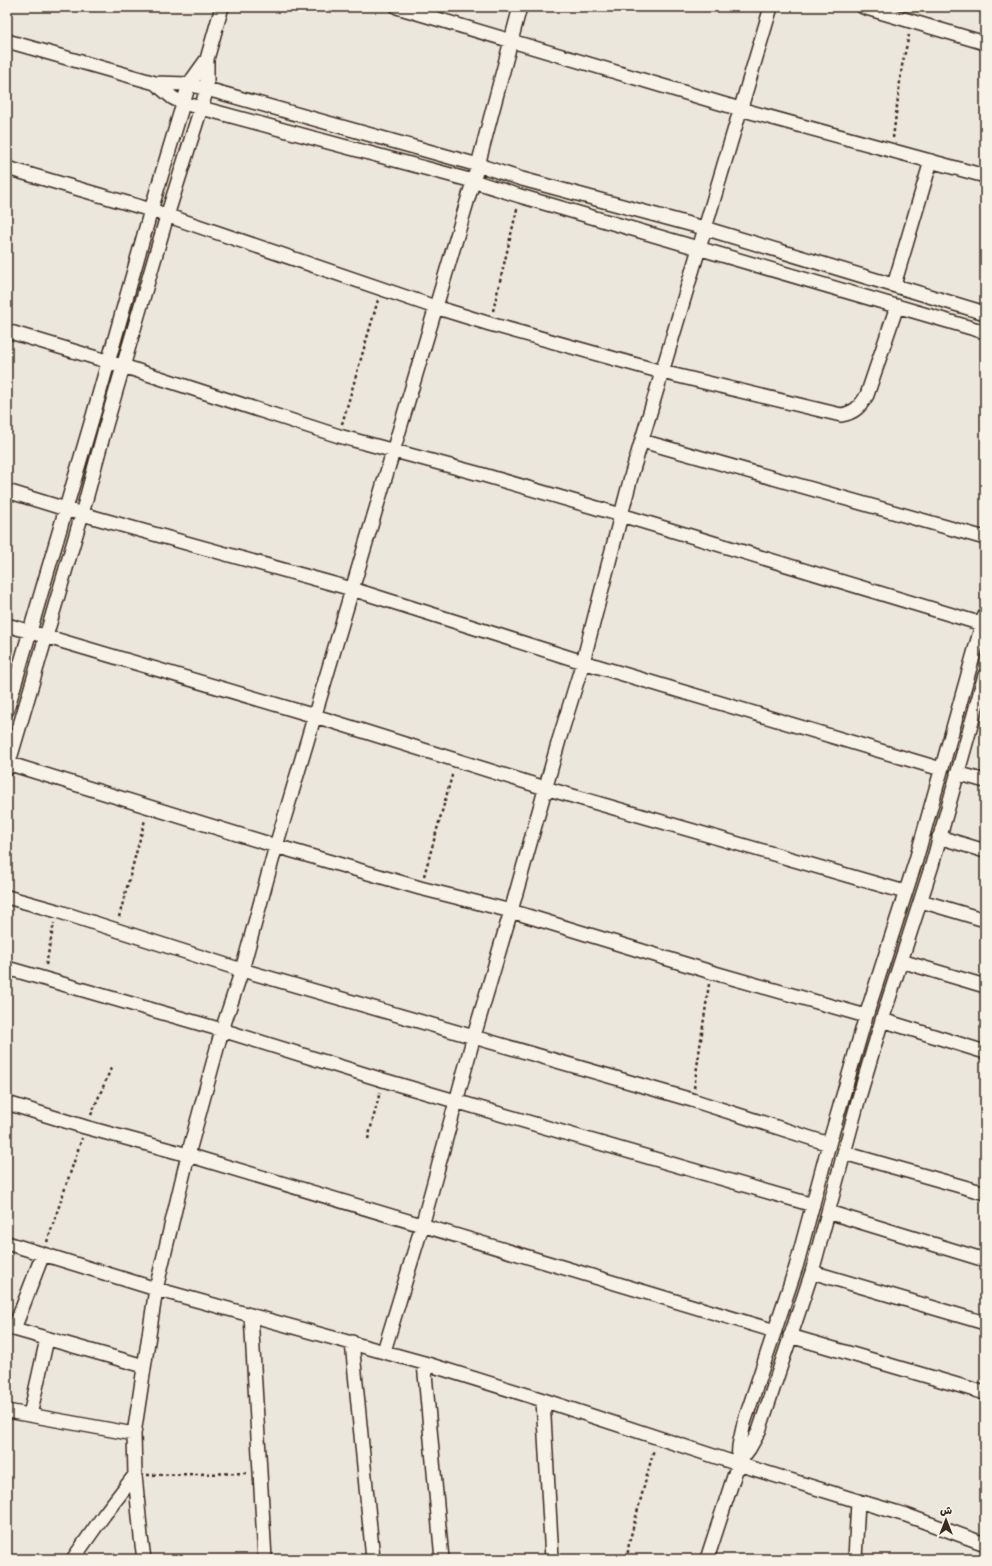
<svg xmlns="http://www.w3.org/2000/svg" width="992" height="1566" viewBox="0 0 992 1566" font-family="Delius,'Playpen Sans Arabic',sans-serif">
<style>
.lines{fill:none;stroke-linecap:round;stroke-linejoin:round}
.street-casing{stroke:#3b2a1e;stroke-width:16}
.path{stroke:#3b2a1e;stroke-width:2.5;stroke-dasharray:3 3;stroke-linecap:butt}
.street{stroke:#f7f3e8;stroke-width:13}
</style>
<rect width="100%" height="100%" fill="#ece7dc"/>
<filter id="ink" filterUnits="userSpaceOnUse"><feTurbulence type="fractalNoise" baseFrequency=".025" numOctaves="2"/><feDisplacementMap in="SourceGraphic" scale="8" xChannelSelector="R" yChannelSelector="G"/><feConvolveMatrix kernelMatrix="1 2 1 2 8 2 1 2 1" color-interpolation-filters="sRGB"/></filter>
<g filter="url(#ink)">
<g class="lines">
<defs>
<path id="street" d="M 397,7 L 740,109 L 985,176
M 863,7 L 985,43
M 7,41 L 155,83 L 189,84 L 478,165 L 522,179 L 704,228 L 985,313
M 155,83 L 173,98 L 183,103 L 473,181 L 520,196 L 985,332
M 7,168 L 151,210 L 435,307 L 490,324 L 662,372 L 841,415 C 854,413 860,407 867,395 L 897,306
M 894,285 L 931,161
M 7,331 L 123,366 L 339,436 L 480,474 L 621,515 L 982,624
M 642,441 L 985,538
M 7,491 L 82,514 L 352,589 L 583,662 L 941,769
M 7,625 L 315,716 L 545,788 L 905,892
M 7,710 L 93,416 L 151,210 L 189,84 L 207,59
M 7,763 L 276,846 L 420,888 L 511,911 L 711,972 L 866,1016
M 7,769 L 82,514 L 106,425 L 167,216 L 207,89 L 207,59 L 222,7
M 957,773 L 985,781
M 939,837 L 985,851
M 7,897 L 57,911 L 242,970 L 692,1100 L 829,1144
M 921,901 L 985,920
M 901,961 L 985,986
M 7,968 L 222,1030 L 383,1080 L 813,1205
M 882,1020 L 985,1052
M 7,1103 L 85,1127 L 188,1155 L 775,1331
M 844,1153 L 985,1193
M 828,1212 L 985,1260
M 7,1243 L 156,1289 L 424,1363 L 543,1400 L 738,1464 L 858,1501 L 906,1515 L 985,1544
M 812,1272 L 985,1323
M 251,1315 L 265,1559
M 7,1327 L 144,1366
M 14,1329 L 43,1254
M 790,1336 L 985,1393
M 352,1342 L 373,1559
M 384,1351 L 422,1226 L 474,1036 L 511,911 L 559,740 L 583,662 L 632,473 L 771,7
M 424,1363 L 442,1559
M 543,1400 L 552,1559
M 7,1411 L 134,1434
M 30,1415 L 47,1339
M 738,1464 L 749,1449 L 759,1431 L 812,1272 L 858,1101 L 882,1020 L 932,865 L 985,675
M 73,1559 L 104,1515 L 135,1475
M 144,1559 L 141,1537 L 135,1475 L 134,1434 L 156,1289 L 188,1155 L 222,1030 L 242,970 L 276,846 L 478,165 L 520,7
M 707,1559 L 738,1464 L 739,1446 L 744,1423 L 796,1267 L 829,1144 L 866,1016 L 916,860 L 985,614
M 855,1559 L 858,1501"/>
</defs>
<use href="#street" class="street-casing"/>
<path class="path" d="M 893,138 L 902,66 L 909,35
M 493,311 L 517,209
M 342,424 L 378,300
M 424,876 L 453,772
M 119,917 L 145,820
M 46,965 L 54,923
M 694,1088 L 709,984
M 91,1115 L 112,1066
M 368,1139 L 380,1092
M 47,1242 L 82,1138
M 147,1475 L 248,1473
M 627,1559 L 629,1543 L 654,1449"/>
<use href="#street" class="street"/>
</g>
</g>
<rect width="992" height="1566" fill="none" stroke="#f7f3e8" stroke-width="24"/>
<rect x="12" y="12" width="968" height="1542" fill="none" stroke="#3b2a1e" stroke-width="1.5" filter="url(#ink)"/>
<g transform="translate(946 1520)" stroke="#f7f3e8" stroke-width="3" paint-order="stroke">
<path d="M0-3L7 15L0 10L-7 15Z" fill="#3b2a1e"/>
<text y="-6" font-size="11" font-weight="bold" text-anchor="middle" fill="#3b2a1e">ش</text>
</g>
</svg>
